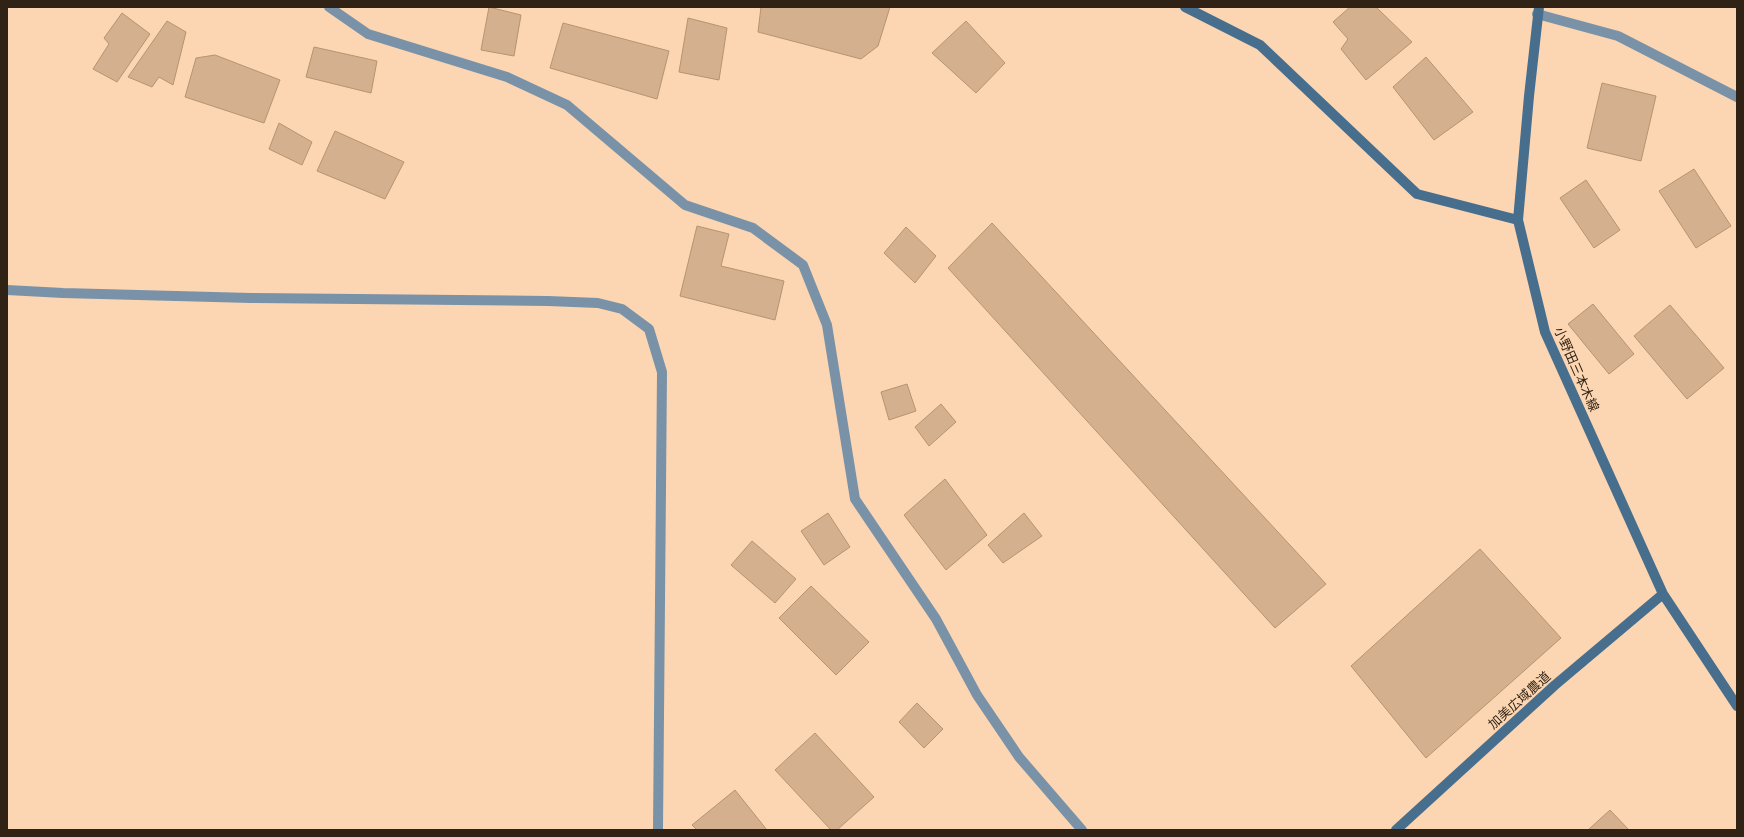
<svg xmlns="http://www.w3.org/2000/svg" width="1744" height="837" viewBox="0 0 1744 837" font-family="Helvetica,'Noto Sans JP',sans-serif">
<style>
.building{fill:#d5b08e;stroke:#b79371}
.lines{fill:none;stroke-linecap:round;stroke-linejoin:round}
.street{stroke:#7992a8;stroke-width:10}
.secondary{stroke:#486e8d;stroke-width:10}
.labels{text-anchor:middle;stroke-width:3;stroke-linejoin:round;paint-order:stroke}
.street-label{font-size:13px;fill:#302214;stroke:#fcd6b2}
</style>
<rect width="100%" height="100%" fill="#fcd6b2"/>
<path class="building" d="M 489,7 L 521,15 L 514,56 L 481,50 Z
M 761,7 L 890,7 L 878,46 L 861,59 L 758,32 Z
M 1350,7 L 1376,7 L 1412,42 L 1366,80 L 1341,49 L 1348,39 L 1333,22 Z
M 122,13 L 150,34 L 117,82 L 93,69 L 109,44 L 104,38 Z
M 688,18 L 727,28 L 719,80 L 679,72 Z
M 167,21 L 186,32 L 173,85 L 159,77 L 152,87 L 128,77 Z
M 966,21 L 1005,63 L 976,93 L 932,53 Z
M 563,23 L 669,51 L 657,99 L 550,68 Z
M 314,47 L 377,61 L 371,93 L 306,77 Z
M 215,55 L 280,80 L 264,123 L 185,97 L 196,58 Z
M 1426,57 L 1473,112 L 1434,140 L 1393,87 Z
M 1602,83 L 1656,96 L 1641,161 L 1587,148 Z
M 279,123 L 312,142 L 302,165 L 269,149 Z
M 335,131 L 404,162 L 385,199 L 317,171 Z
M 1694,169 L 1731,226 L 1696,248 L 1659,191 Z
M 1586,180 L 1620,230 L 1594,248 L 1560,198 Z
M 992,223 L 1326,584 L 1275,628 L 948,268 Z
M 697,226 L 729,234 L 721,266 L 784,281 L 775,320 L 680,296 Z
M 906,227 L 936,256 L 915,283 L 884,253 Z
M 1593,304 L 1634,354 L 1609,374 L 1568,324 Z
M 1670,305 L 1724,368 L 1687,399 L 1634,336 Z
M 907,384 L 916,411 L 889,420 L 881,392 Z
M 941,404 L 956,422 L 929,446 L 915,427 Z
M 945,479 L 987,535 L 946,570 L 904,515 Z
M 828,513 L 850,547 L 824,565 L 801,531 Z
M 1024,513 L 1042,536 L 1003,563 L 988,545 Z
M 752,541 L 796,579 L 775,603 L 731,565 Z
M 1480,549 L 1561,638 L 1426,758 L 1351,666 Z
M 811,586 L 869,642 L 836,675 L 779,618 Z
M 917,703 L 943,729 L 924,748 L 899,722 Z
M 815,733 L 874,797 L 837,830 L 831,830 L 775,770 Z
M 735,790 L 767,830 L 697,830 L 692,825 Z
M 1610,810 L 1629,830 L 1588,830 Z"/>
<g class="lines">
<path class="street" d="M 329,7 L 368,34 L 507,77 L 567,105 L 685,205 L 753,228 L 803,265 L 827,325 L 855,499 L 936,619 L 977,695 L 1019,757 L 1082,830
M 1537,14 L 1618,36 L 1737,97
M 7,290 L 63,293 L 251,298 L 548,301 L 598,303 L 622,309 L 649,329 L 662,372 L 658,830"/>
<path class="secondary" d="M 1185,7 L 1260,45 L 1417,194 L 1518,220
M 1539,7 L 1529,96 L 1518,220 L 1545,332 L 1663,594 L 1737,706
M 1396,830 L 1555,685 L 1663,594"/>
</g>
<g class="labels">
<g class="street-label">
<text transform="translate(1577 369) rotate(66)" y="5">小野田三本木線</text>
<text transform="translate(1519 700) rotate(-42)" y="5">加美広域農道</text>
</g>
</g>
<rect width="1744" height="837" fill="none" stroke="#302214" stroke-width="16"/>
</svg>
